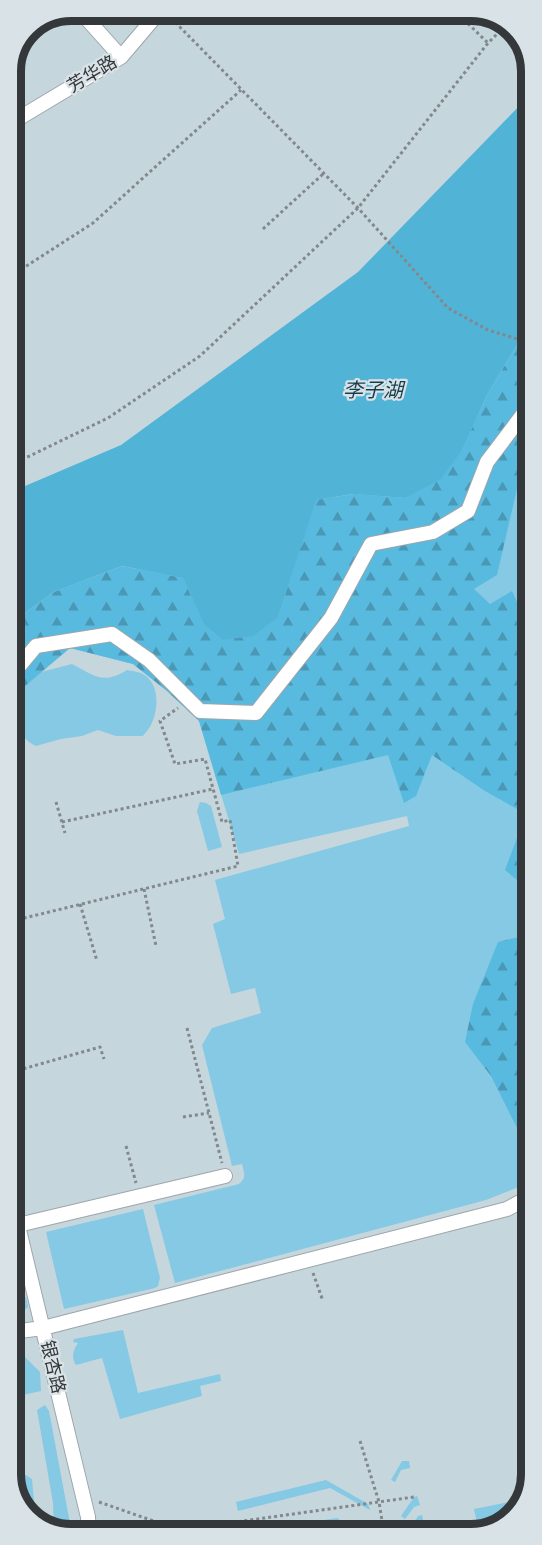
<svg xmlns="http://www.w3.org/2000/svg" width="542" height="1545" viewBox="0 0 542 1545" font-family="Georgia,'Noto Sans SC',serif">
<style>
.built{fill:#c6d6dd}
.green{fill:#85c9e4}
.forest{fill:url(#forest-firs)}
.water{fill:#51b4d7}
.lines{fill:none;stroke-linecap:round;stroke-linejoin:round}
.street-casing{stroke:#9ea6aa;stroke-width:16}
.path{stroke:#82888b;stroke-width:3;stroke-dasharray:3 3;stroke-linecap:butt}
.street{stroke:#fff;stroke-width:14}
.labels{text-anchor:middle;stroke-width:4.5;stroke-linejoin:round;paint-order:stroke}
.street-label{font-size:18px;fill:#35383a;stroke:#d9e2e6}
.water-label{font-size:20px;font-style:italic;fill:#133f4e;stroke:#d9e2e6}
.rim{fill:none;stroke:#35383a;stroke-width:8}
</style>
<defs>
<pattern id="forest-firs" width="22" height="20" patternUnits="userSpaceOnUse" patternTransform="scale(1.5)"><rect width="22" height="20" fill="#58bade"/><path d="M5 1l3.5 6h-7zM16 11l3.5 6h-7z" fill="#4a98b5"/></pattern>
</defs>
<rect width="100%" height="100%" fill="#d9e2e6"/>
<path class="built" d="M 71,11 L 475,11 L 511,25 L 529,55 L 531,1474 L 519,1511 L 487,1532 L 67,1534 L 34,1522 L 13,1490 L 11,67 L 28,28 Z"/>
<path class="green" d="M 530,323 L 531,1182 L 486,1200 L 175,1283 L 154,1205 L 239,1184 C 247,1177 244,1173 242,1164 L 232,1166 L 202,1045 L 212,1028 L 261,1013 L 255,988 L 231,994 L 213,924 L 225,919 L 215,880 L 409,826 L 407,816 L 239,854 L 199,721 L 167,691 L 133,664 L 70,648 L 41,672 L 72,664 C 95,676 103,685 127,670 C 133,671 141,672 146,676 C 160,687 158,711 151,725 C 149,729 145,733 143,736 L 116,736 L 98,730 L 82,736 L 61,739 L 36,746 C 24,740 23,736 20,724 C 20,721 18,718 17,714 C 15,705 20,695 24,687 L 12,697 L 11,619 L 315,500 L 353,494 L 405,498 L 441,479 Z
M 200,802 L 206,803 L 211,806 L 222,847 L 208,851 L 197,811 Z
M 143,1209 L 160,1278 L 158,1286 L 155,1288 L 64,1309 L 46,1232 Z
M 26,1297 L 28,1307 L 20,1314 L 12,1315 L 12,1305 L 14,1304 L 13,1299 Z
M 123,1330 L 138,1393 L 220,1374 L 221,1381 L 200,1386 L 202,1396 L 120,1419 L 102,1358 L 76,1365 C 71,1357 73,1350 78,1343 L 73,1342 L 74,1339 Z
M 16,1350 L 24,1356 L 40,1372 L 41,1391 L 18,1396 L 15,1380 L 12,1380 L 12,1351 Z
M 45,1405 L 49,1411 L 72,1534 L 67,1534 L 54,1529 L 53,1503 L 37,1410 Z
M 402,1461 L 409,1461 L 410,1468 L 401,1470 L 395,1482 L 391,1480 Z
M 24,1474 L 32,1479 L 36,1523 L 34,1522 L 13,1490 L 13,1485 L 21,1488 Z
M 326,1480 L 368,1504 L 370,1510 L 330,1488 L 238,1511 L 236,1502 Z
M 417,1496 L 420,1505 L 414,1507 L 405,1519 L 401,1516 L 414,1497 Z
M 523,1499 L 519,1511 L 487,1532 L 479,1532 L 474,1509 Z
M 422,1515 L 426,1533 L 408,1533 L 418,1516 Z
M 338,1518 L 340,1521 L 360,1533 L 351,1533 L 337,1525 L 318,1530 L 316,1521 Z
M 310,1523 L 312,1532 L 305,1533 L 272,1533 Z"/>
<path class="forest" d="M 530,323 L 530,451 L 523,463 L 497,575 L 474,589 L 490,604 L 512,591 L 530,630 L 531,892 L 505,870 L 526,814 L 485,791 L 432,755 L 416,796 L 404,803 L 388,755 L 221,795 L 199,721 L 167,691 L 133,664 L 70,648 L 12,697 L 11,619 L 25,613 L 54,592 L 122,566 L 183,578 L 204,625 L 223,640 L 278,617 L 315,500 L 355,494 L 405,498 L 462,450 L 487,395 Z
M 531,934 L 531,1182 L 527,1184 L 519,1132 L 491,1076 L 465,1042 L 473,1004 L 498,942 Z"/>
<path class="water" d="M 529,96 L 530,323 L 487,395 L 462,450 L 441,479 L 405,498 L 353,494 L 316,500 L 278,617 L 253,636 L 223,640 L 204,625 L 183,578 L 122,566 L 54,592 L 25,613 L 11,619 L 11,492 L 121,445 L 358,272 Z"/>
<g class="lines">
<defs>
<path id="street" d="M 82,11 L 87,19 L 121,57
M 11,123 L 121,57 L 160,11
M 11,676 L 36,646 L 112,634 L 149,660 L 200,711 L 256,713 L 331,618 L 371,544 L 433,532 L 468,511 L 487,462 L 530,405
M 12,1201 L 88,1517 L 89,1534
M 18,1225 L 225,1176
M 12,1332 L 43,1328 L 507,1209 L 531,1196"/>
</defs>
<use href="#street" class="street-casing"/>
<path class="path" d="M 455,11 L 488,43
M 171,18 L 358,208 L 448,308 L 488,330 L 530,343
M 263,229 L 323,174
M 11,276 L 93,223 L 241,90
M 11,465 L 108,418 L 200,356 L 358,208 L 488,43 L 507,24
M 56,802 L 65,833
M 62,822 L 213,789
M 144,889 L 156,946
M 80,904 L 97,961
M 12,921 L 238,866 L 230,820 L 222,822 L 205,759 L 175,764 L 160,721 L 178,708
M 187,1028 L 222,1163
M 12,1072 L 100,1047 L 104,1059
M 183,1117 L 209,1113
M 126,1146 L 136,1183
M 313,1273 L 323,1301
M 360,1441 L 379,1502 L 384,1533
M 99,1502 L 191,1534
M 179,1530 L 414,1497"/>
<use href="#street" class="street"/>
</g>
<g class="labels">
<g class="street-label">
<text transform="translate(92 74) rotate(-31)" y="6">芳华路</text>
<text transform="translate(53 1367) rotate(77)" y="6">银杏路</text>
</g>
<g class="water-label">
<text x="373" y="397">李子湖</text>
</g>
</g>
<path d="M0 0H542V1545H0ZM71 21H471A50 50 0 0 1 521 71V1474A50 50 0 0 1 471 1524H71A50 50 0 0 1 21 1474V71A50 50 0 0 1 71 21Z" fill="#d9e2e6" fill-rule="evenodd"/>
<path class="rim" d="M71 21H471A50 50 0 0 1 521 71V1474A50 50 0 0 1 471 1524H71A50 50 0 0 1 21 1474V71A50 50 0 0 1 71 21Z"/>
</svg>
